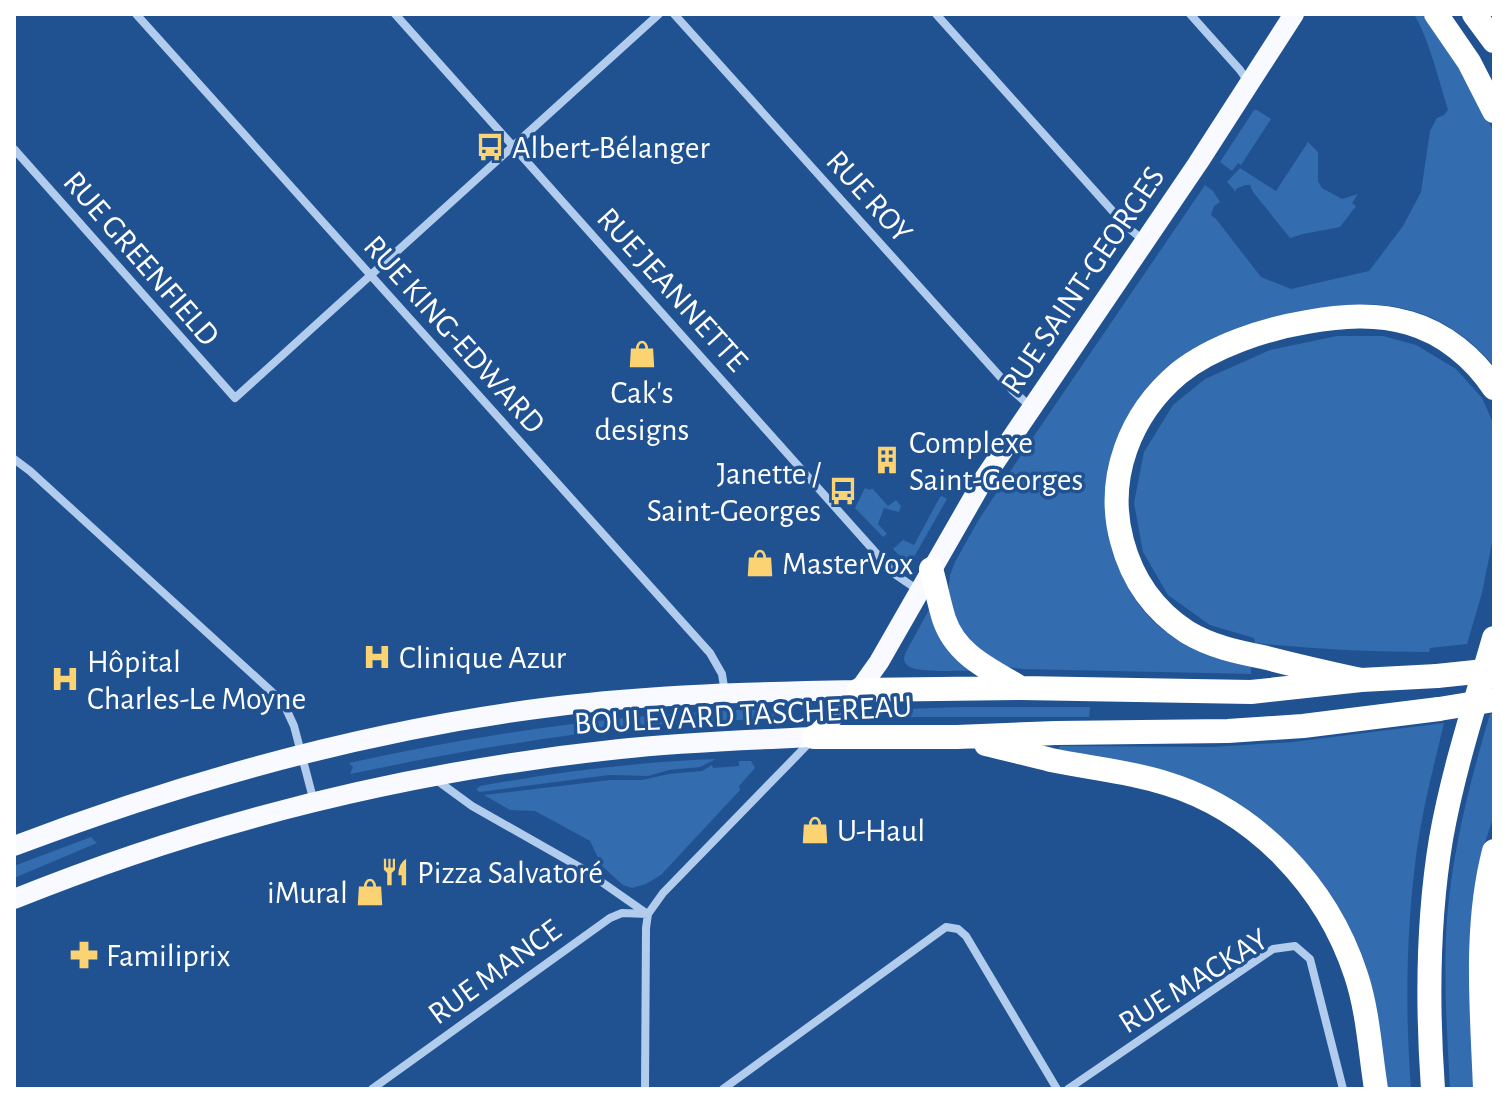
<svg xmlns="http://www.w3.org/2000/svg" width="1508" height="1103" viewBox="0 0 1508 1103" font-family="'Alegreya Sans',sans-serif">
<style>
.green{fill:#336caf}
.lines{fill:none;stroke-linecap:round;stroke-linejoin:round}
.street{stroke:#b1cced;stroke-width:8}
.primary{stroke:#f8faff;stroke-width:20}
.highway{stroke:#fff;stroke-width:24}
.highway-bridge{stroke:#fff;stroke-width:24}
.labels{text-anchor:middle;stroke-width:7;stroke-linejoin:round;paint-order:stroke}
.poi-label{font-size:32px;fill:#fff;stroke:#205292;text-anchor:start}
.street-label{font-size:32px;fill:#fff;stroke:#205292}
</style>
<rect width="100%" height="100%" fill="#205292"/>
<path class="green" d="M 1414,14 L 1426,14 C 1452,51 1476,91 1494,133 L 1494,366 C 1450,315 1397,297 1331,307 C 1321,308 1310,309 1300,312 C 1291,315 1282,321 1273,325 C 1255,334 1237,343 1218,352 C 1203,359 1157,378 1148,388 C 1090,451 1093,560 1153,621 C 1179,646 1216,660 1251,667 L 1251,674 L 1022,669 L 1007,667 L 993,662 L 961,636 L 948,593 L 950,575 L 955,562 L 978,521 L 1021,455 L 1205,185 L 1213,191 L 1220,202 L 1214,206 L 1211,215 L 1216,219 L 1261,277 L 1291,289 L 1369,271 L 1403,226 L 1421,192 L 1430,131 L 1437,118 L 1444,115 L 1448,110 C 1438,78 1430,42 1414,14 Z
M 1254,110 L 1257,110 L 1271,119 L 1241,165 L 1238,163 L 1232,171 L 1220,162 Z
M 1308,142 L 1318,152 L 1318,181 L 1322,188 L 1342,199 L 1358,194 L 1352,203 L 1356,206 L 1340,227 L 1303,234 L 1290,238 L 1253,192 L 1250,185 L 1245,185 L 1236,189 L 1236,192 L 1227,182 L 1240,168 L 1276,191 Z
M 1337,336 L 1383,336 L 1416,345 L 1456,369 L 1482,398 L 1494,425 L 1494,533 L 1482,593 L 1467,644 L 1430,648 L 1429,652 C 1371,652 1313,649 1255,643 L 1254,638 L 1210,625 L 1168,595 L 1143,552 L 1134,503 L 1144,452 L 1173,405 L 1205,379 L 1270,350 Z
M 865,488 L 870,490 L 872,488 L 888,506 L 896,500 L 901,506 L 899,512 L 884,508 L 878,524 L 887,534 L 883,537 L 855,508 Z
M 942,496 L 947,499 L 914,557 L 909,561 L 904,560 L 893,549 L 903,540 L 914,545 L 940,497 Z
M 931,606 L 971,671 C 958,670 913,674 906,664 C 903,660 904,657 906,652 Z
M 962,707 L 1090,707 L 1089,717 L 903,717 L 903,709 Z
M 729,710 L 787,710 L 787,719 C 639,720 494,744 350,774 L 353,767 L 349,763 C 474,735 601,717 729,710 Z
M 1494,713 L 1494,815 L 1480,858 L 1470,925 L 1469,959 L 1474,1089 L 1450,1089 C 1447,1032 1443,975 1447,918 C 1453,848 1470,781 1490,714 Z
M 1444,723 C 1434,765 1423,807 1417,849 C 1406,929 1405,1009 1411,1089 L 1383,1089 L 1370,996 L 1272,835 L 1058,751 L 1060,746 L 1211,747 L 1293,742 Z
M 716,759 L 700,767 L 669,770 L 648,776 L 609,775 L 480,792 L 476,790 L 480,786 C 558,772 637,762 716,759 Z
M 739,761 L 751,761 L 755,768 L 739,786 L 740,790 L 661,875 L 646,884 L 632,888 L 623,885 L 602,866 L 590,841 L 535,811 L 510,810 L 484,795 L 610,780 L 642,780 L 669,774 L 702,771 L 712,765 L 713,768 L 739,766 Z
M 91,837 L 97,843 L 14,878 L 14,866 Z"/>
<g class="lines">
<path class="street" d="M 136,14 L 710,653 L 722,674 L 725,693
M 395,14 L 876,553 L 896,575 L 918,590
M 674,14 L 1013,391 L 1031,407
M 936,14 L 1126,226 L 1143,240
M 1190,14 L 1240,70 L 1249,83
M 14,149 L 235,398 L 659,14
M 14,459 L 30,471 L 283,702 L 294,726 L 314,802
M 435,779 L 472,806 L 583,869 L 646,913
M 372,1089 L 610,918 L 622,913 L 648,914
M 645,1089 L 646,928 L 648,914 L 663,893 L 811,741
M 723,1089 L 946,927 L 958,929 L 966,936 L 1057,1089
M 1068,1089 L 1273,949 L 1295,946 L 1310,959 L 1343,1089"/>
<path class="primary" d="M 14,846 C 188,780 366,730 551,707 C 653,694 756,692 859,690
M 14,899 C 207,821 412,771 620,749 C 684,742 749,740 814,737 L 859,690 L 879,662 L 985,477 L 1198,163 L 1294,14"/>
<path class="highway" d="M 1436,14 L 1469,62 L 1494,111
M 1474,14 L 1494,41
M 931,569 C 936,586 939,603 944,619 C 956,655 989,669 1019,687
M 1361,680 C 1329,673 1298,666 1267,658 C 1238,652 1212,647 1187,632 C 1153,610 1132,579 1122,541 C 1105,478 1130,414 1179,373 C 1213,346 1265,329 1307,322 C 1341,316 1376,313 1409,323 C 1444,333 1474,358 1494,388
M 859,690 L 1021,688 L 1251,692 L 1361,680 L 1437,676
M 814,737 L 957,737 L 1056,733 L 1228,731 L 1303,726 L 1439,709
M 986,744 C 1008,749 1030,755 1051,760 C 1089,768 1128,771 1165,783 C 1255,810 1327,886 1356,975 C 1368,1011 1370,1051 1376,1089
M 1433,1089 C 1427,1005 1427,923 1441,839 C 1453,771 1475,704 1494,638
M 1485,1089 C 1482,1010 1474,928 1494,851"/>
<path class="highway-bridge" d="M 1437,676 L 1494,670
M 1439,709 L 1494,700"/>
</g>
<defs>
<symbol id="bus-bare" viewBox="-9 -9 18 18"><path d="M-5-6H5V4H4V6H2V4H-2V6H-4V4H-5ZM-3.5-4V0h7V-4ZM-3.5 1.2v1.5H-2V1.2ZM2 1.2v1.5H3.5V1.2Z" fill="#fbd372" stroke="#205292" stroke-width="2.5" paint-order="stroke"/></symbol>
<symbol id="shop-bare" viewBox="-9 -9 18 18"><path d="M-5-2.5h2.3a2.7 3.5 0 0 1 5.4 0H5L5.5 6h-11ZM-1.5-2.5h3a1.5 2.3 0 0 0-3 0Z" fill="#fbd372" stroke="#205292" stroke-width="2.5" paint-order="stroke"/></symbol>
<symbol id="building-bare" viewBox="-9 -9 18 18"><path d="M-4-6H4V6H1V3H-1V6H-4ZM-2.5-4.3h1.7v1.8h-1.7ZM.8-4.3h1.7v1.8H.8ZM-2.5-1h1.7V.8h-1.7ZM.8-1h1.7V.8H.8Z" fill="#fbd372" stroke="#205292" stroke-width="2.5" paint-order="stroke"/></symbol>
<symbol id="hospital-bare" viewBox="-9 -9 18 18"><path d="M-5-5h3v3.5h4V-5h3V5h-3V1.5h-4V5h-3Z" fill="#fbd372" stroke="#205292" stroke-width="2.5" paint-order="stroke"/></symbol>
<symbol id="restaurant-bare" viewBox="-9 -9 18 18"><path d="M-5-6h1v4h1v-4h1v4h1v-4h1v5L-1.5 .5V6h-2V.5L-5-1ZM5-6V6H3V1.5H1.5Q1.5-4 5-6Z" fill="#fbd372" stroke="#205292" stroke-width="2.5" paint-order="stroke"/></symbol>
<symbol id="pharmacy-bare" viewBox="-9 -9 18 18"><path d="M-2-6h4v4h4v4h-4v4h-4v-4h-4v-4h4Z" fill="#fbd372" stroke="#205292" stroke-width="2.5" paint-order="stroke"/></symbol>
</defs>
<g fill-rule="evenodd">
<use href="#bus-bare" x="470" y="127" width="40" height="40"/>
<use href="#shop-bare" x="622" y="334" width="40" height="40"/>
<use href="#building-bare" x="867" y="440" width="40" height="40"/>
<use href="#bus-bare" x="823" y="471" width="40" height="40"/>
<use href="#shop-bare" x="740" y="543" width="40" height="40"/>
<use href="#hospital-bare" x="357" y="637" width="40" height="40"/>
<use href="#hospital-bare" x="45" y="659" width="40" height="40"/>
<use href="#shop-bare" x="795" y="810" width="40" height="40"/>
<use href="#restaurant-bare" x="375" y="852" width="40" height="40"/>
<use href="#shop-bare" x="350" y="872" width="40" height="40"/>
<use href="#pharmacy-bare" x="64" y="935" width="40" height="40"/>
</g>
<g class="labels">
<g class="poi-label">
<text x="512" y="158">Albert-Bélanger</text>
<text x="642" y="403" text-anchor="middle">Cak's<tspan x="642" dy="37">designs</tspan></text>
<text x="909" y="453">Complexe<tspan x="909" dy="37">Saint-Georges</tspan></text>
<text x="821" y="484" text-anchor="end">Janette /<tspan x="821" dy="37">Saint-Georges</tspan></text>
<text x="782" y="574">MasterVox</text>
<text x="399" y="668">Clinique Azur</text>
<text x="87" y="672">Hôpital<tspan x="87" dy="37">Charles-Le Moyne</tspan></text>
<text x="837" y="841">U-Haul</text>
<text x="417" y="883">Pizza Salvatoré</text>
<text x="348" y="903" text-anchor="end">iMural</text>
<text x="106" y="966">Familiprix</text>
</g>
<g class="street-label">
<text transform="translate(870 196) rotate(48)" y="11">RUE ROY</text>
<text transform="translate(142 258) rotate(49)" y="11">RUE GREENFIELD</text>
<text transform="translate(1082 280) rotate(-56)" y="11">RUE SAINT-GEORGES</text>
<text transform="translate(673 289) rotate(48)" y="11">RUE JEANNETTE</text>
<text transform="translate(455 334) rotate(48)" y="11">RUE KING-EDWARD</text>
<text transform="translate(743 714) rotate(-3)" y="11">BOULEVARD TASCHEREAU</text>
<text transform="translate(494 971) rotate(-36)" y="11">RUE MANCE</text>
<text transform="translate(1193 980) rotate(-32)" y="11">RUE MACKAY</text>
</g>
</g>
<rect width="1508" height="1103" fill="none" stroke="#ffffff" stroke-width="32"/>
</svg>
